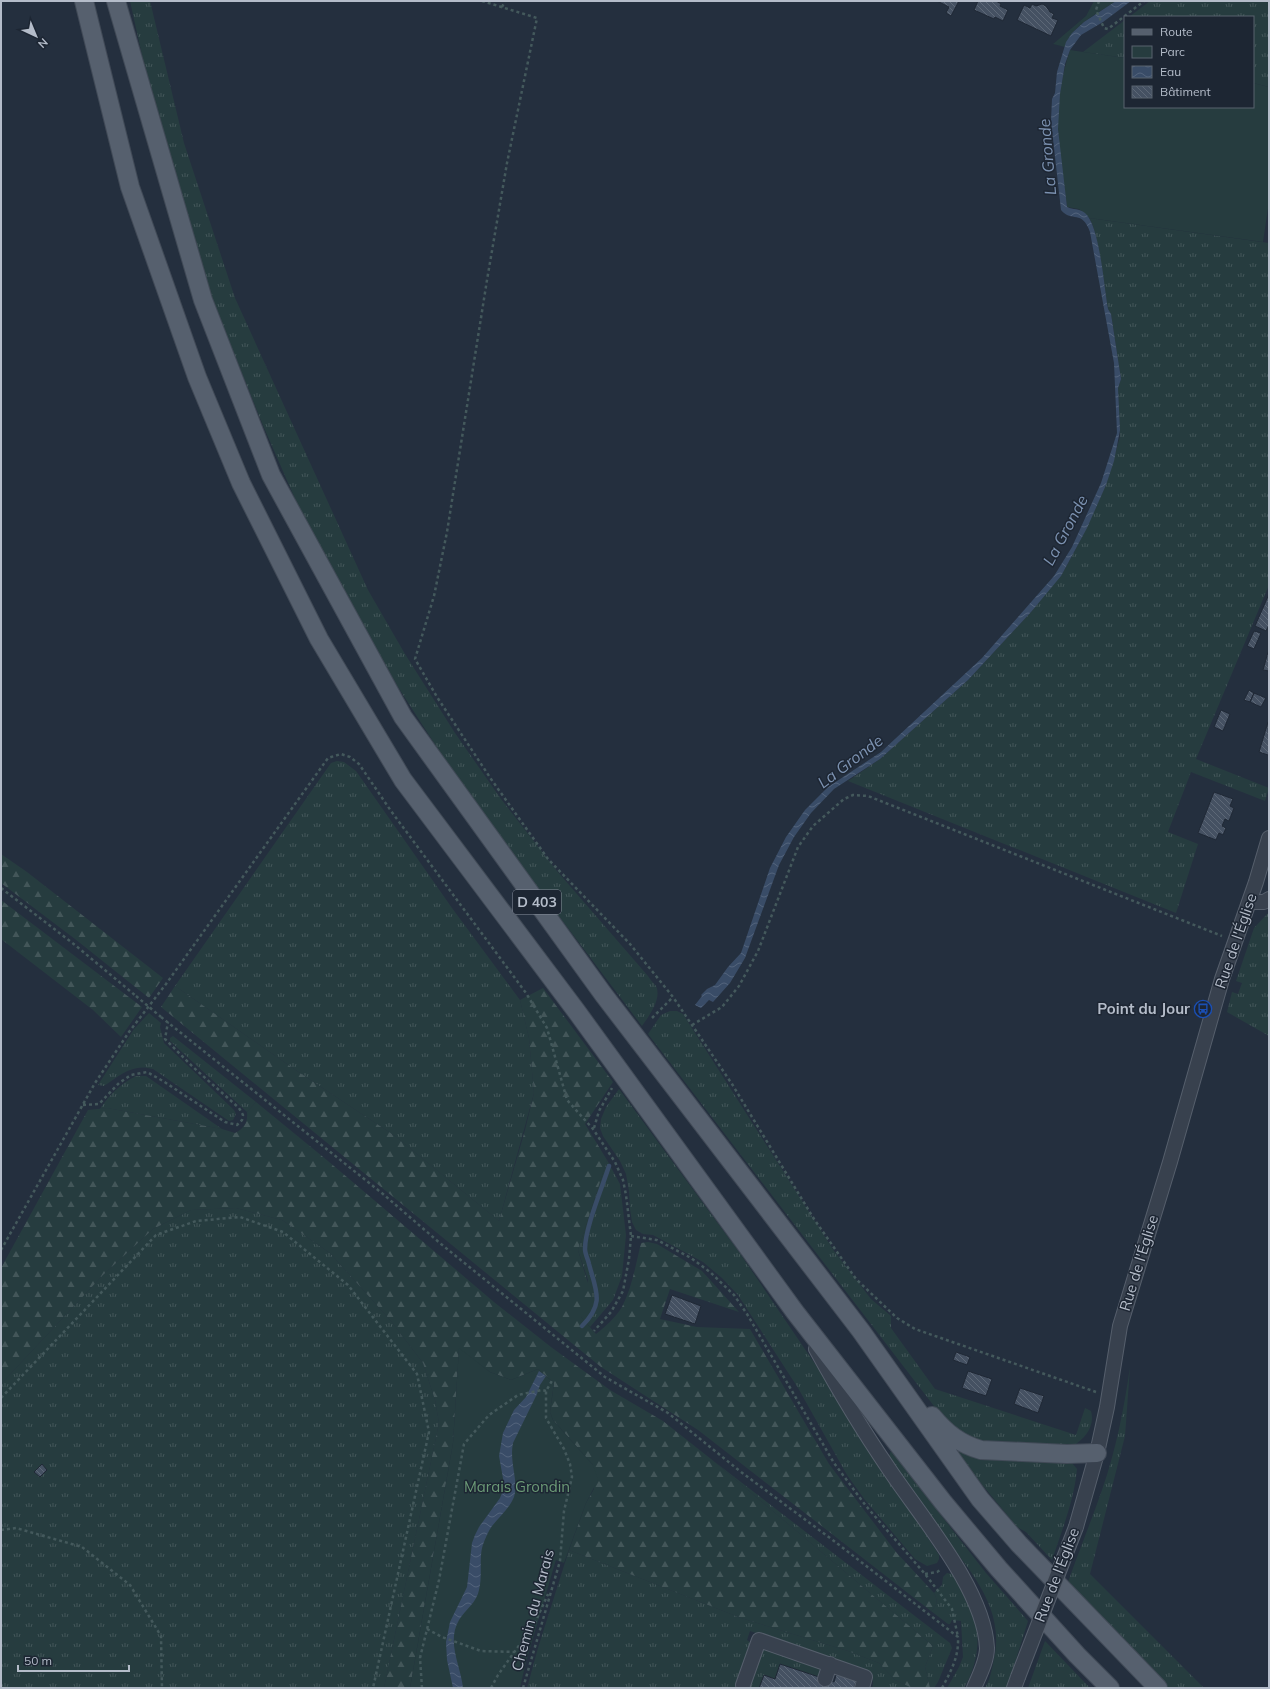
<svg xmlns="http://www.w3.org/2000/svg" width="1270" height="1689" viewBox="0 0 1270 1689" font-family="Mulish,sans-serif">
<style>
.grass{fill:url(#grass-tufts)}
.forest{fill:url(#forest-firs)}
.green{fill:#263c3f}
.water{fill:url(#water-waves)}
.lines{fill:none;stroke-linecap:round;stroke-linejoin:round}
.stream{stroke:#394c67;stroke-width:4.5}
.building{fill:url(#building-back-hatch);stroke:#1f2835}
.minor-casing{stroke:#565f6c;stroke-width:16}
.major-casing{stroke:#414a57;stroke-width:20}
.path{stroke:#44595c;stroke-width:2.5;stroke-dasharray:3 3;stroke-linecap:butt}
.minor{stroke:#38414e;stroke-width:14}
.major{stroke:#56606e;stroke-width:18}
.minor-bridge-casing{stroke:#565f6c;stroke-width:16;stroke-linecap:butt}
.path-bridge{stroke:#44595c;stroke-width:2.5;stroke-dasharray:3 3;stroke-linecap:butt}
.minor-bridge{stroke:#38414e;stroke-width:14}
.labels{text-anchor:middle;stroke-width:3;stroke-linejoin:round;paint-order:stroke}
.shield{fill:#1d2633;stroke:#878f9c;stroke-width:1}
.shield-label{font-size:14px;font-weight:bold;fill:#b4bcc9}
.street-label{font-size:15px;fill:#b4bcc9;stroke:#1d2633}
.poi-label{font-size:15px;font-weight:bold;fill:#b4bcc9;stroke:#1d2633;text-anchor:end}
.park-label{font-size:15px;fill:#6b9a76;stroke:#1d2633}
.water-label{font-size:16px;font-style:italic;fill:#7c92b1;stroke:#1d2633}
</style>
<defs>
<pattern id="grass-tufts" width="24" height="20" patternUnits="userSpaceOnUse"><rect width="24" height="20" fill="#263c3f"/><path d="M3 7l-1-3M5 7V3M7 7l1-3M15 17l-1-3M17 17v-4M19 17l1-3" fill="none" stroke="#435659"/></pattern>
<pattern id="forest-firs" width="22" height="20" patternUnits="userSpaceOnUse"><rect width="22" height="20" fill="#263c3f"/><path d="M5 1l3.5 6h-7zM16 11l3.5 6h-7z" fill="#435659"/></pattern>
<pattern id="water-waves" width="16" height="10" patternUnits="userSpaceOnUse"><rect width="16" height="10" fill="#394c67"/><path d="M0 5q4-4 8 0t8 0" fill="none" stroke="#53647b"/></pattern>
<pattern id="building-back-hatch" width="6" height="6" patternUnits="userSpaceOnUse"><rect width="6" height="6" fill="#455162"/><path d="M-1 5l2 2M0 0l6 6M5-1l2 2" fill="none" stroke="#5d6877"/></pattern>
</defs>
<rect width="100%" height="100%" fill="#242f3e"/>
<path class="grass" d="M 130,1 L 150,1 L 184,143 L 235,298 L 368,590 L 405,654 L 455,733 L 501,799 L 557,871 L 648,976 C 650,979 653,983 656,986 C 662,999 649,1016 642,1026 L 518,862 L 449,766 L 398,687 L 342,588 L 296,501 L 262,423 L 207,286 L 157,123 Z
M 1150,1 L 1269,1 L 1269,87 L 1253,83 L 1253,17 L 1129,17 Z
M 1125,20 L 1125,58 L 1083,52 Z
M 1089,218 L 1269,243 L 1269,585 L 1196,759 L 1269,788 L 1265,801 L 1191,772 L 1168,832 L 1198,844 L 1176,913 L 848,781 L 880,759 L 968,680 L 1031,612 L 1065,569 L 1081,539 L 1106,485 L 1120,437 L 1118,388 L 1121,379 L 1111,314 L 1108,309 C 1105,292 1098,228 1089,218 Z
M 337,761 L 344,762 L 356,771 L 452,908 L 520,1000 L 529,1038 L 534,1093 L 499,1221 L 395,1136 L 297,1071 L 175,986 L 331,763 Z
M 1269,912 L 1269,1036 L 1227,1012 L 1232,992 L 1238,994 L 1242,983 L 1236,981 L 1254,928 Z
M 670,1011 L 677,1011 L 683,1014 L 834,1251 L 871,1299 L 891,1316 L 891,1328 L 935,1389 L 1076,1435 L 1085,1408 L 1091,1411 C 1095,1426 1086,1438 1073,1446 L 973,1441 L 947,1423 L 648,1034 L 661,1015 Z
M 149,1013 L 161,1023 L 160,1027 L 164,1043 L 234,1110 L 236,1114 L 233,1120 L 229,1121 L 153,1069 C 133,1063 120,1075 104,1086 L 98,1085 L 134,1029 Z
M 173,1036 L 256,1102 L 247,1112 L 170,1041 L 170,1038 Z
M 136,1076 L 146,1076 L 222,1129 L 107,1108 L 100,1109 C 111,1093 119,1085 136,1076 Z
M 619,1089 L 739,1252 L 832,1389 L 939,1555 L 939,1559 L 937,1563 L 927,1566 L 915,1559 L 865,1500 L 847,1475 L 798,1388 L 738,1295 L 722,1278 L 703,1262 L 653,1235 L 643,1234 L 636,1230 L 632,1222 L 630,1209 L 629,1191 L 626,1174 L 620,1161 L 603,1136 L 600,1128 L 601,1119 L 606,1107 Z
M 607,1160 L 620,1184 L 626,1235 L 622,1276 L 613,1300 L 590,1327 L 581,1317 L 588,1280 L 578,1250 Z
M 236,1208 L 282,1220 L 330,1253 L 391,1321 L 423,1363 L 435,1400 L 439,1423 L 384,1688 L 1,1688 L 1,1384 L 103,1275 L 153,1229 L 191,1210 Z
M 1130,1367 L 1125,1436 L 1090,1574 L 1204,1688 L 1169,1688 L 1067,1585 C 1078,1553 1091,1522 1102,1490 C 1116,1450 1124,1409 1130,1367 Z
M 952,1448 L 1072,1463 L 1077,1469 C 1074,1501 1062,1530 1052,1560 L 1026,1532 L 1017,1527 Z
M 891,1451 L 986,1573 L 1028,1621 L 1007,1688 L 985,1688 C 990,1680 992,1669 994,1659 C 1006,1605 966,1567 937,1527 C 920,1504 905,1480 889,1456 Z
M 711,1459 L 950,1643 L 952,1648 L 938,1682 L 934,1688 L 930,1688 L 925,1667 L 933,1646 Z
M 569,1550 L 741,1618 L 848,1651 L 879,1663 L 895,1680 L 912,1688 L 872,1688 C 876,1676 867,1673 858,1668 L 750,1631 L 747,1640 L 751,1643 L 744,1688 L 527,1688 L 538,1648 Z
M 947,1573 L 952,1574 C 957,1581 963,1587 967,1595 C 982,1624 981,1660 964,1688 L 947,1688 L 959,1667 L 963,1657 L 961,1621 L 952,1620 L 950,1624 L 948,1624 L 931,1611 C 938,1604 938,1601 934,1593 L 942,1585 L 943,1577 Z
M 1045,1641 L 1090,1688 L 1028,1688 Z
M 763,1649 L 821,1665 L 821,1678 L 780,1664 L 775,1679 L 764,1675 L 759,1688 L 747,1688 Z"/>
<path class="forest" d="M 1,854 L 27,872 L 163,978 L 149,998 L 75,939 L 1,883 Z
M 1,900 L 142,1007 L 121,1037 L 93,1010 L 1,939 Z
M 175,986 L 297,1071 L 395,1136 L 499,1221 L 525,1130 L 534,1093 L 529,1038 L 520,1000 L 543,988 L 613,1082 L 585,1124 L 607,1160 L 578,1250 L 593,1300 L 581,1317 L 596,1334 C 605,1327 616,1317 622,1307 C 632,1287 636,1264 641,1243 L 648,1242 L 657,1244 L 702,1271 L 739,1312 L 670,1289 L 660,1319 L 697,1327 L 750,1329 L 829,1464 L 896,1552 L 934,1593 C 938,1601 938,1604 931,1611 L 698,1430 L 601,1367 L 161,1007 Z
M 256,1102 L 328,1161 L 494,1302 L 551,1347 L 610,1390 L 663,1421 L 711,1459 L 933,1646 L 925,1667 L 930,1688 L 912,1688 L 895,1680 L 879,1663 L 848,1651 L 741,1618 L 569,1550 L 586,1503 L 594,1489 L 593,1465 L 553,1420 L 550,1412 L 554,1383 L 538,1369 L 511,1380 L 490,1372 L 459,1349 L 453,1443 L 410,1688 L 384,1688 L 439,1423 L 435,1400 L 423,1363 L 391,1321 L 330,1253 L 282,1220 L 236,1208 L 191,1210 L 153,1229 L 103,1275 L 1,1384 L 1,1268 L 88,1110 L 107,1108 L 222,1129 L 235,1133 C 244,1128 248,1123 247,1112 Z"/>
<path class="green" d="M 1094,1 L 1116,1 C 1099,13 1070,26 1065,47 L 1053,44 L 1086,16 Z
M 1070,50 L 1125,58 L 1125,107 L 1253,107 L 1253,83 L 1269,87 L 1269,202 L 1263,242 L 1089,218 L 1079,209 L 1067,207 C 1064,181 1059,155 1058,128 C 1057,103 1062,74 1070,50 Z
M 459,1348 L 490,1372 L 511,1380 L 538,1369 L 554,1383 L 550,1412 L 553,1420 L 593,1465 L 598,1480 L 586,1503 L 564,1563 L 556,1560 L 526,1662 L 520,1688 L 410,1688 L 453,1443 Z"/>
<path class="water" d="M 1116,1 L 1131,1 L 1103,22 L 1081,35 L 1070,50 L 1065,64 L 1060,94 L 1058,129 L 1067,207 C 1073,210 1079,208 1085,213 C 1100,226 1104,288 1108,309 L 1111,314 L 1121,379 L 1118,388 L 1120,430 L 1114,461 L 1106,485 L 1087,528 L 1061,576 L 1031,612 L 968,680 L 880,759 L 834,789 L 811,813 L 794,837 L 779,865 L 745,958 L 730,983 L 713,1002 L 709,1000 L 701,1008 L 695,1005 L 702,996 L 701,995 L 707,989 L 715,985 L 728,967 L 741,953 L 770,868 L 786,837 L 805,810 L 828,787 L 881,752 L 982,658 L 1054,576 L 1072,547 L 1101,483 L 1117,433 L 1114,363 L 1090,232 C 1082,209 1072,223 1061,210 L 1051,121 L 1052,99 L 1055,93 L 1057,72 L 1066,42 L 1072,33 L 1084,22 Z
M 539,1371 L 546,1376 L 540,1385 L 537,1394 L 513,1443 C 509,1462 519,1481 514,1497 C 509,1509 500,1516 492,1526 C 489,1530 486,1537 484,1542 C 478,1555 483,1575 479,1590 C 477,1602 465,1610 459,1620 C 446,1642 461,1666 463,1688 L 453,1688 L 447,1660 L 446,1642 L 450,1622 L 467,1587 L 472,1543 L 475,1535 L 479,1527 L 500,1498 L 503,1490 L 504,1484 L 499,1456 L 503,1433 L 514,1410 L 526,1397 Z"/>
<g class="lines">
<path class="stream" d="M 582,1326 C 605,1303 596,1291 589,1264 C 588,1259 585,1254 585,1249 C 585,1228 602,1188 609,1166"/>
</g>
<path class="building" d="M 937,1 L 959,1 L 951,16 L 946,13 L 949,7 Z
M 978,1 L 996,1 L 1001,4 L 1000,6 L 1008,10 L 1003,21 L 995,17 L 994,19 L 974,10 Z
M 1032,4 L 1036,6 L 1042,4 L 1046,6 L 1050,12 L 1054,14 L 1052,18 L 1058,20 L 1051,36 L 1017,20 L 1024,5 L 1030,8 Z
M 1269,594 L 1269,625 L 1266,631 L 1255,626 Z
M 1254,631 L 1261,633 L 1254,649 L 1247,646 Z
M 1268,652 L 1269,653 L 1269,671 L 1263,670 Z
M 1249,690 L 1254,693 L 1250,702 L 1244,700 Z
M 1254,693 L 1266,698 L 1261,707 L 1250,702 Z
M 1221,710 L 1230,714 L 1223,731 L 1214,727 Z
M 1268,722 L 1269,754 L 1268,755 L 1259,752 Z
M 1214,792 L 1233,799 L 1230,806 L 1234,808 L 1229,821 L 1225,819 L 1222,826 L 1226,828 L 1223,835 L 1219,833 L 1216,840 L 1198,833 Z
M 672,1295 L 701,1306 L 695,1324 L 665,1314 Z
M 956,1352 L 970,1357 L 967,1365 L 953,1360 Z
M 968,1371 L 992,1379 L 986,1396 L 962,1388 Z
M 1020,1388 L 1044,1396 L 1038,1413 L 1014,1404 Z
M 42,1464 L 47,1470 L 40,1477 L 34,1472 Z
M 780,1664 L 834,1682 L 837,1672 L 857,1679 L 854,1688 L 759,1688 L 764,1675 L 775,1679 Z"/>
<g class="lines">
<defs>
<path id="minor" d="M 1249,902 L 1264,902 L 1269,899
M 816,1349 C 838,1389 861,1428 887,1466 C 919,1515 984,1588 987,1648 C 987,1661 979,1676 974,1688
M 1076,1527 L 1097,1453 L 1107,1407 L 1120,1326 L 1170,1162 L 1222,979 L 1256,882 L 1269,838
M 825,1679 L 830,1664
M 743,1685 L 759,1640 L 865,1677 L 862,1688
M 1014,1688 L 1018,1677"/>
<path id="major" d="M 84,1 L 130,187 L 197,377 L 241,483 L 319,639 L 403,780 L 577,1012 L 795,1312 L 943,1502 L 999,1569 L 1077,1655 L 1110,1688
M 116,1 L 203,300 L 271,475 L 403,717 L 603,994 L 861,1331 L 980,1499 L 1019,1544 L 1158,1688
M 932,1416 C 946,1433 960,1444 981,1450 L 1067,1454 L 1097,1453"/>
</defs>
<use href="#minor" class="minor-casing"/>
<use href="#major" class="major-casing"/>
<path class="path" d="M 482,1 L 537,18 L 507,163 L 487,280 L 447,532 L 434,596 L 415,659 L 437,697 L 491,779 L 548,859 L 630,944 L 673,997 L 732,1084 L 814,1219 L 856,1279 L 897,1318 L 915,1329 L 1096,1392
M 1099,1 L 1096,10 L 1104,28 L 1108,29 L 1144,1
M 502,7 L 505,1
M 1,888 L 75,945 L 136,996
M 161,1017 L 383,1194 L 441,1244 L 605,1377 L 668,1413 L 741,1472 L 834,1541 L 958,1637 C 959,1657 951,1671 942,1688
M 652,1018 L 673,997
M 692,1025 L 722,1007 L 739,986 L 758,951 L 798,847 L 813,826 L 844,799 L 853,795 L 868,796 L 1222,936
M 83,1105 L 99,1104 L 119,1083 L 131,1075 L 147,1072 L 163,1081 L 225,1122 L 237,1125 L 242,1120 L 243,1115 L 239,1108 L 193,1067 L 165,1039 L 168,1022
M 594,1128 L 599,1111 L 612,1088
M 631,1236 L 657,1240 L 691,1258 L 710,1272 L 734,1295 L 747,1314 L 834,1463 L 866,1506 L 925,1574 L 952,1609 L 958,1637
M 1,1250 L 95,1083 L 129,1032 L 166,984 L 328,758 L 341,754 L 350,757 L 359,764 L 391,811 L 526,993 L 547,1028 L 567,1100 L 593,1129 L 615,1162 L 623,1180 L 626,1195 L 631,1236 L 629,1259 L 623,1291 L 611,1312 L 594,1331
M 1,1398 L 156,1235 L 196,1221 L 240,1217 L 283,1232 L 348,1285 L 417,1374 L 429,1432 L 373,1688
M 1,1530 L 16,1528 L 82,1547 L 130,1585 L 161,1636 L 162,1688
M 925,1574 L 937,1572 L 942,1569
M 427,1629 L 442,1637 L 481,1651 L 514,1652
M 422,1688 L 420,1658 L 439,1580 L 464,1444 L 489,1415 L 518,1395 L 542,1390 L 546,1391
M 491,1688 L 498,1675 L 535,1623 L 548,1594
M 523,1688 L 560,1561 L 564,1511 L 572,1477 L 570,1464 L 564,1449 L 546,1418 L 546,1391 L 553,1379"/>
<use href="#minor" class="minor"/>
<use href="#major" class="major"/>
<defs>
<path id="minor-bridge" d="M 1018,1677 L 1076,1527"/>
</defs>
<use href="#minor-bridge" class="minor-bridge-casing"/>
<path class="path-bridge" d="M 136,996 L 161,1017"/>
<use href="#minor-bridge" class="minor-bridge"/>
</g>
<defs>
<symbol id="bus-ring" viewBox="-11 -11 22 22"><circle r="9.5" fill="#1d2633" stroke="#1a4fb4" stroke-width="1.5"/><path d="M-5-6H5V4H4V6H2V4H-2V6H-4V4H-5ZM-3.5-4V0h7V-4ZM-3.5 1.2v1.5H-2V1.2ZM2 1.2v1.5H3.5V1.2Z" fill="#1a4fb4"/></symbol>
</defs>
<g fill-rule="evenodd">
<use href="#bus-ring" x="1193" y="999" width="20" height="20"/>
</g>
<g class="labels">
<rect class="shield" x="513" y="890" width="48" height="24" rx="3"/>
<g class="shield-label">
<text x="537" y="907">D 403</text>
</g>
<g class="street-label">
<text transform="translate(1236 941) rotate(-71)" y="5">Rue de l'Église</text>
<text transform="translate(1139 1263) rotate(-73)" y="5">Rue de l'Église</text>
<text transform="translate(1057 1575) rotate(-69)" y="5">Rue de l'Église</text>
<text transform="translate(533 1610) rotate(-75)" y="5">Chemin du Marais</text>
</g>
<g class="poi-label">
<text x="1190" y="1014">Point du Jour</text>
</g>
<g class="park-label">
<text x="517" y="1492">Marais Grondin</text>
</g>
<g class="water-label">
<text transform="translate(1047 157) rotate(-95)" y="6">La Gronde</text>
<text transform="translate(1065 530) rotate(-62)" y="6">La Gronde</text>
<text transform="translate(850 761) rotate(-37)" y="6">La Gronde</text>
</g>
</g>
<rect width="1270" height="1689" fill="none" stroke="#b4bcc9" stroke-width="4"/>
<rect x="1124" y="16" width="130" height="92" fill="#1d2633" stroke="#59626f"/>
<rect x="1132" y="29" width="20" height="6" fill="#56606e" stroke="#59626f"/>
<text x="1160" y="36" font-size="12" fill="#b4bcc9">Route</text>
<rect x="1132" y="46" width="20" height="12" fill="#263c3f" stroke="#59626f"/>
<text x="1160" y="56" font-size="12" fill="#b4bcc9">Parc</text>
<rect x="1132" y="66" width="20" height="12" fill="url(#water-waves)" stroke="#59626f"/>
<text x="1160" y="76" font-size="12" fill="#b4bcc9">Eau</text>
<rect x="1132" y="86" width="20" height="12" fill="url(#building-back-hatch)" stroke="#59626f"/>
<text x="1160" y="96" font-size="12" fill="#b4bcc9">Bâtiment</text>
<g transform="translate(36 36) rotate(136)" stroke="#1d2633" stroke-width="3" paint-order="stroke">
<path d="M0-3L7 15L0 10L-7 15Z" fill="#b4bcc9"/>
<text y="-6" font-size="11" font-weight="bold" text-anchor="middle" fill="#b4bcc9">N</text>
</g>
<path d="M18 1665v6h111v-6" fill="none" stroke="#b4bcc9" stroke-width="2"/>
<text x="24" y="1665" font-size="12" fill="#b4bcc9" stroke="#1d2633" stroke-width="3" paint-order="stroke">50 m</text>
</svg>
